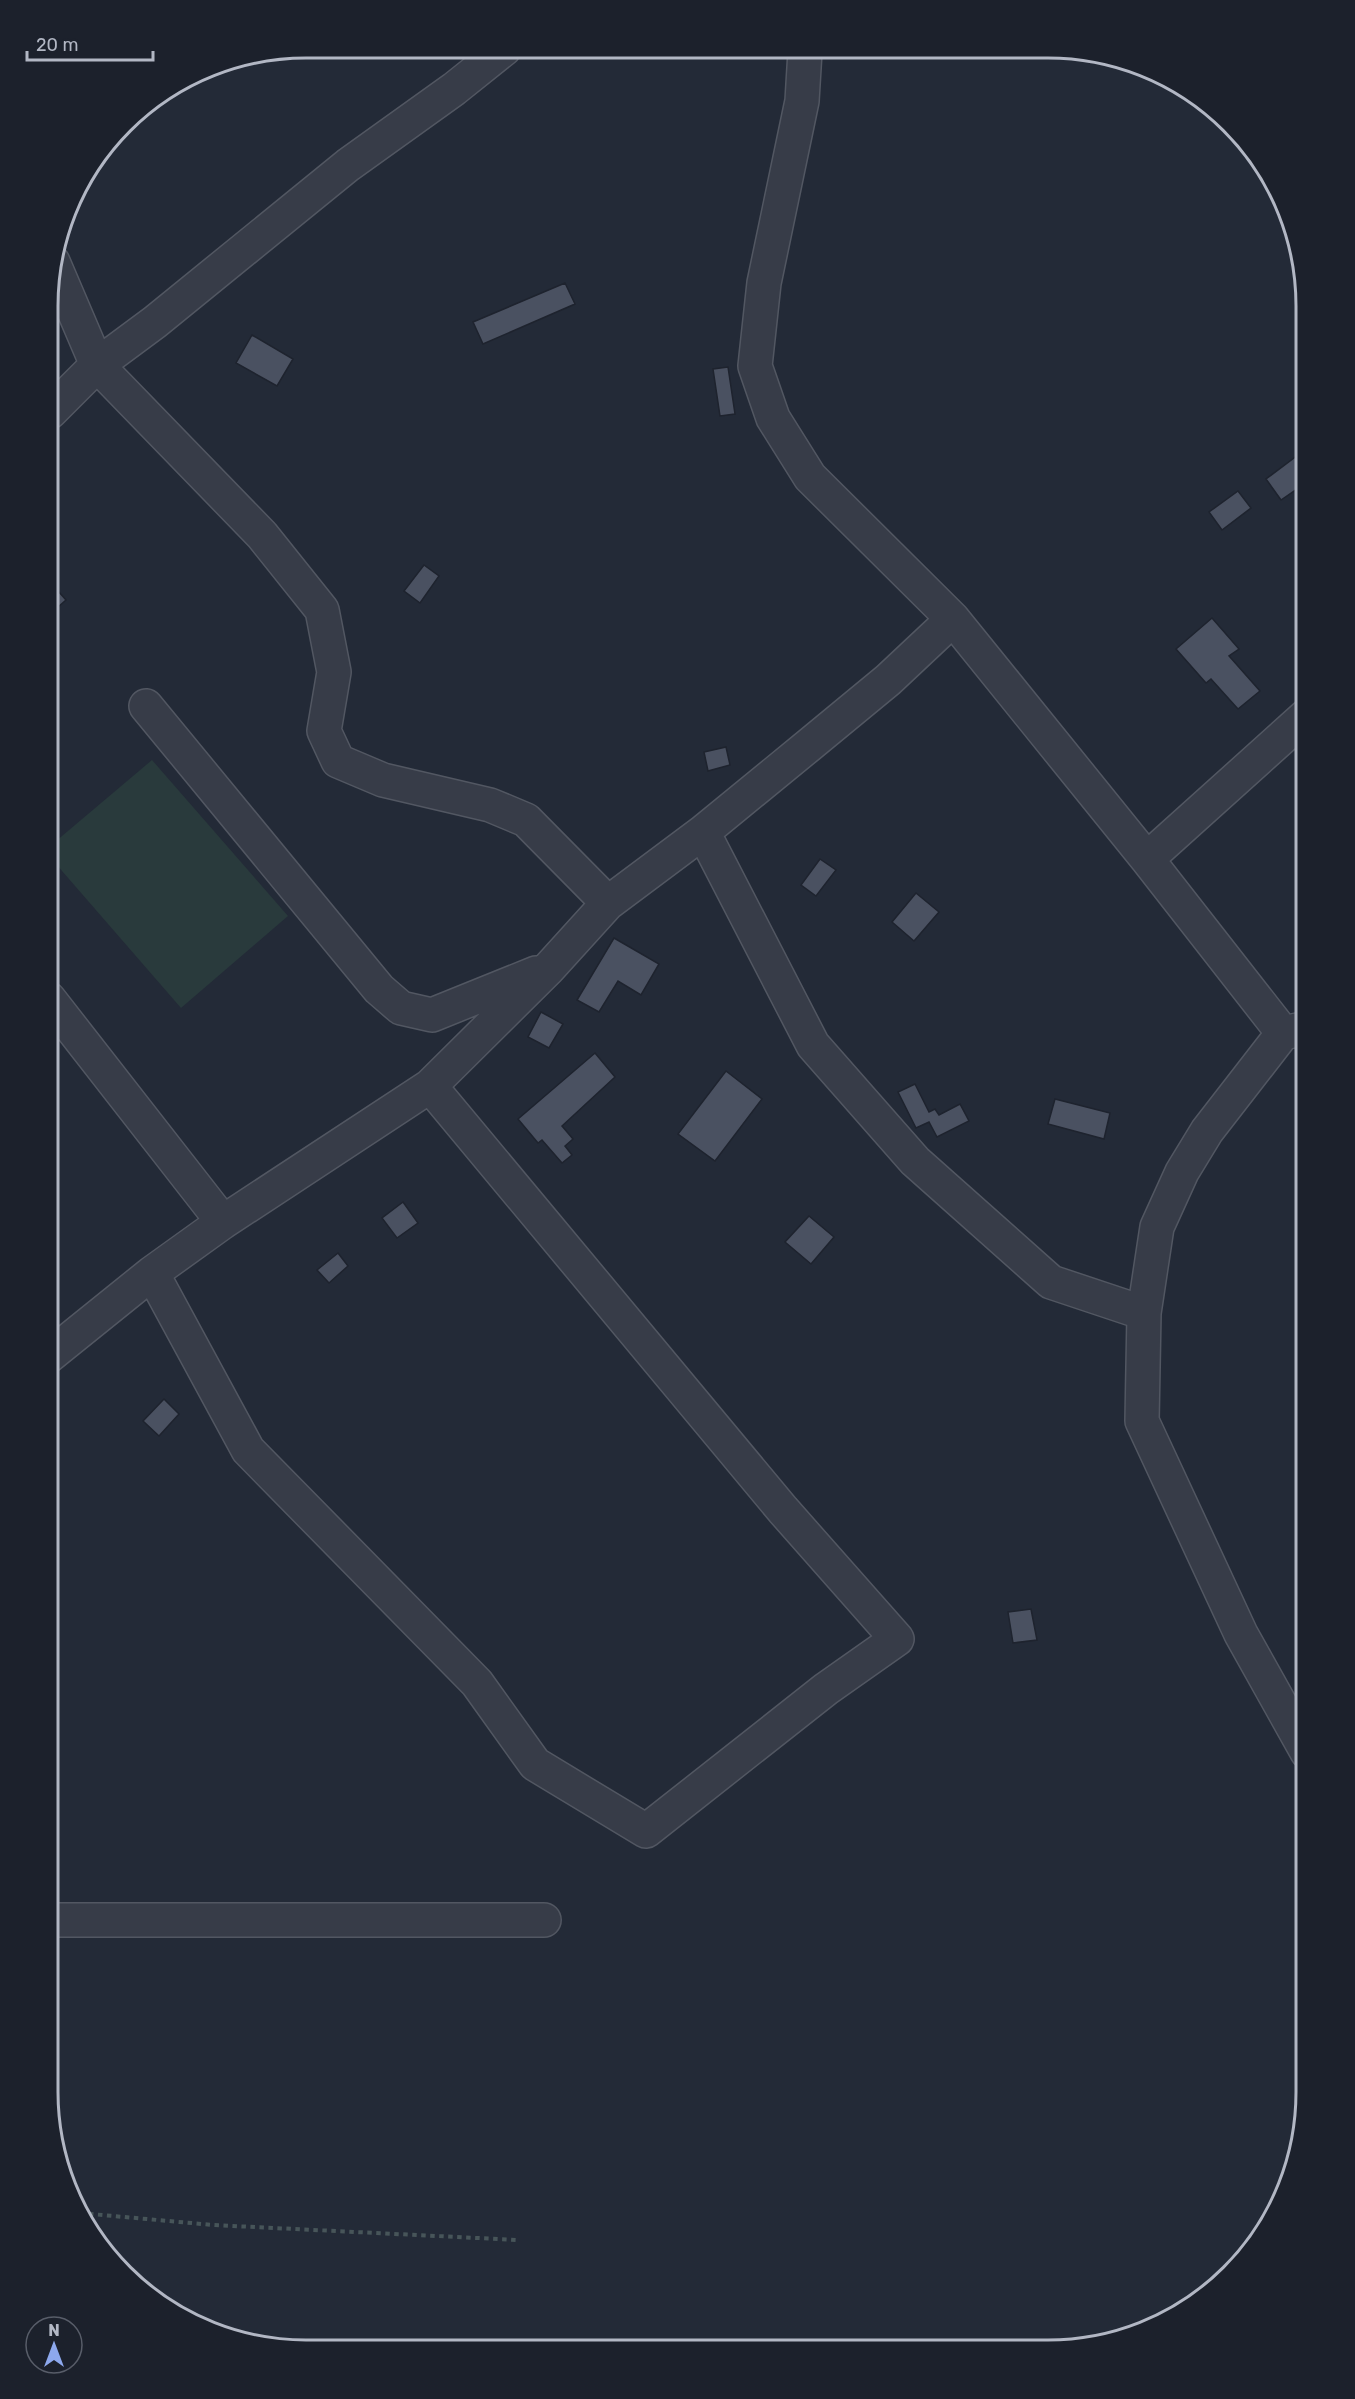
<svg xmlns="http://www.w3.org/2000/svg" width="1355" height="2399" viewBox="0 0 1355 2399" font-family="Rubik,sans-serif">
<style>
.green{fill:#293a3c}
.building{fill:#4a5161;stroke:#1e232e;stroke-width:1.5}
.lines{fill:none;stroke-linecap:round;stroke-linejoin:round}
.minor-casing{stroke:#525762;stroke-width:36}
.path{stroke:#475559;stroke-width:4;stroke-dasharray:4.5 4.5;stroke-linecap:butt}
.minor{stroke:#373c48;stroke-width:33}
.rim{fill:none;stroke:#b2b7c4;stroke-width:3}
</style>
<rect width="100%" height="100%" fill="#232a37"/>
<path class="green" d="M 152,760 L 288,916 L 181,1008 L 49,856 L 49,847 Z"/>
<path class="building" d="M 565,283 L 575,304 L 483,344 L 473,322 Z
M 252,335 L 293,359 L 277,386 L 236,363 Z
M 728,367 L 735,414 L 720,416 L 713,369 Z
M 1302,452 L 1307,459 L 1307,482 L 1281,500 L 1266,479 Z
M 1238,491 L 1251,508 L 1222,530 L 1209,512 Z
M 424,565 L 439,576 L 420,603 L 404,591 Z
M 50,582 L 66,600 L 50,614 Z
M 1212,618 L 1239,649 L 1229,656 L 1260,691 L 1238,709 L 1211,679 L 1206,683 L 1176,649 Z
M 726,747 L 730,765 L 708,771 L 704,752 Z
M 820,859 L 836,870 L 816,896 L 801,885 Z
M 916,893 L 939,912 L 914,941 L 892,922 Z
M 614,938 L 659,964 L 641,995 L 618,981 L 599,1012 L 577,1000 Z
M 541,1012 L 563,1024 L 549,1048 L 528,1037 Z
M 595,1053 L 615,1077 L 562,1126 L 573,1139 L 565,1146 L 572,1155 L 562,1163 L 542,1140 L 538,1143 L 518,1119 Z
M 726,1071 L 762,1099 L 715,1161 L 678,1134 Z
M 915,1084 L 929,1112 L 935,1109 L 939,1115 L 960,1104 L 969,1121 L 937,1137 L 929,1122 L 916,1128 L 898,1092 Z
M 1055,1099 L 1110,1113 L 1104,1139 L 1048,1124 Z
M 403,1202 L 418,1223 L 397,1238 L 382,1218 Z
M 809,1216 L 834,1237 L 811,1264 L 785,1242 Z
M 338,1253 L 348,1266 L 329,1283 L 317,1270 Z
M 164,1399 L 179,1414 L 159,1436 L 143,1421 Z
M 1031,1609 L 1037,1640 L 1013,1643 L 1008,1612 Z"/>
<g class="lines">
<defs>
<path id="minor" d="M 805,51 L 802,101 L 764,283 L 755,366 L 773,418 L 810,477 L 953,619 L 1147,859 L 1283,1033
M 53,262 L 97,365 L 262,535 L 322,610 L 334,672 L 324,731 L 338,761 L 383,780 L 490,805 L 526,820 L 608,903
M 50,412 L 97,365 L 155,322 L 348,165 L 454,89 L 504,49
M 146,706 L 379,989 L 401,1008 L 432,1015 L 536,973
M 703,832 L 813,1045 L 915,1161 L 1051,1282 L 1144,1313
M 1147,859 L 1307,715
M 49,999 L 223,1222
M 152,1273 L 248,1450 L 477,1683 L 535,1764 L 646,1831 L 826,1689 L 897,1639 L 783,1510 L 430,1086
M 49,1356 L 152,1273 L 223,1222 L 430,1086 L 549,968 L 608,903 L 703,832 L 808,746 L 888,680 L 953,619
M 1307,1752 L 1241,1634 L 1142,1421 L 1144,1313 L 1157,1227 L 1182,1172 L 1207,1131 L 1283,1033 L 1307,1028
M 48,1920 L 544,1920"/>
</defs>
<use href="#minor" class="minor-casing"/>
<path class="path" d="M 80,2213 L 213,2225 L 518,2240"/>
<use href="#minor" class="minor"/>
</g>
<path d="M0 0H1355V2399H0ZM306 58H1048A248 248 0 0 1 1296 306V2092A248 248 0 0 1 1048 2340H306A248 248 0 0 1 58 2092V306A248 248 0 0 1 306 58Z" fill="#1c212c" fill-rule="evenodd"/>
<path class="rim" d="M306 58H1048A248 248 0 0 1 1296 306V2092A248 248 0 0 1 1048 2340H306A248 248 0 0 1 58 2092V306A248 248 0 0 1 306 58Z"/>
<g transform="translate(54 2345)"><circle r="28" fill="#1c212c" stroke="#585d69" stroke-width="1.5"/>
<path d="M0-4.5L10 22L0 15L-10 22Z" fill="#8da8ed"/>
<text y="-9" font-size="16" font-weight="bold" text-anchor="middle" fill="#b2b7c4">N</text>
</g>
<path d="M27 51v9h126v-9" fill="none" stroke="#b2b7c4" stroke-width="3"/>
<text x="36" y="51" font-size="18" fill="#b2b7c4" stroke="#1c212c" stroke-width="4.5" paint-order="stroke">20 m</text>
</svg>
